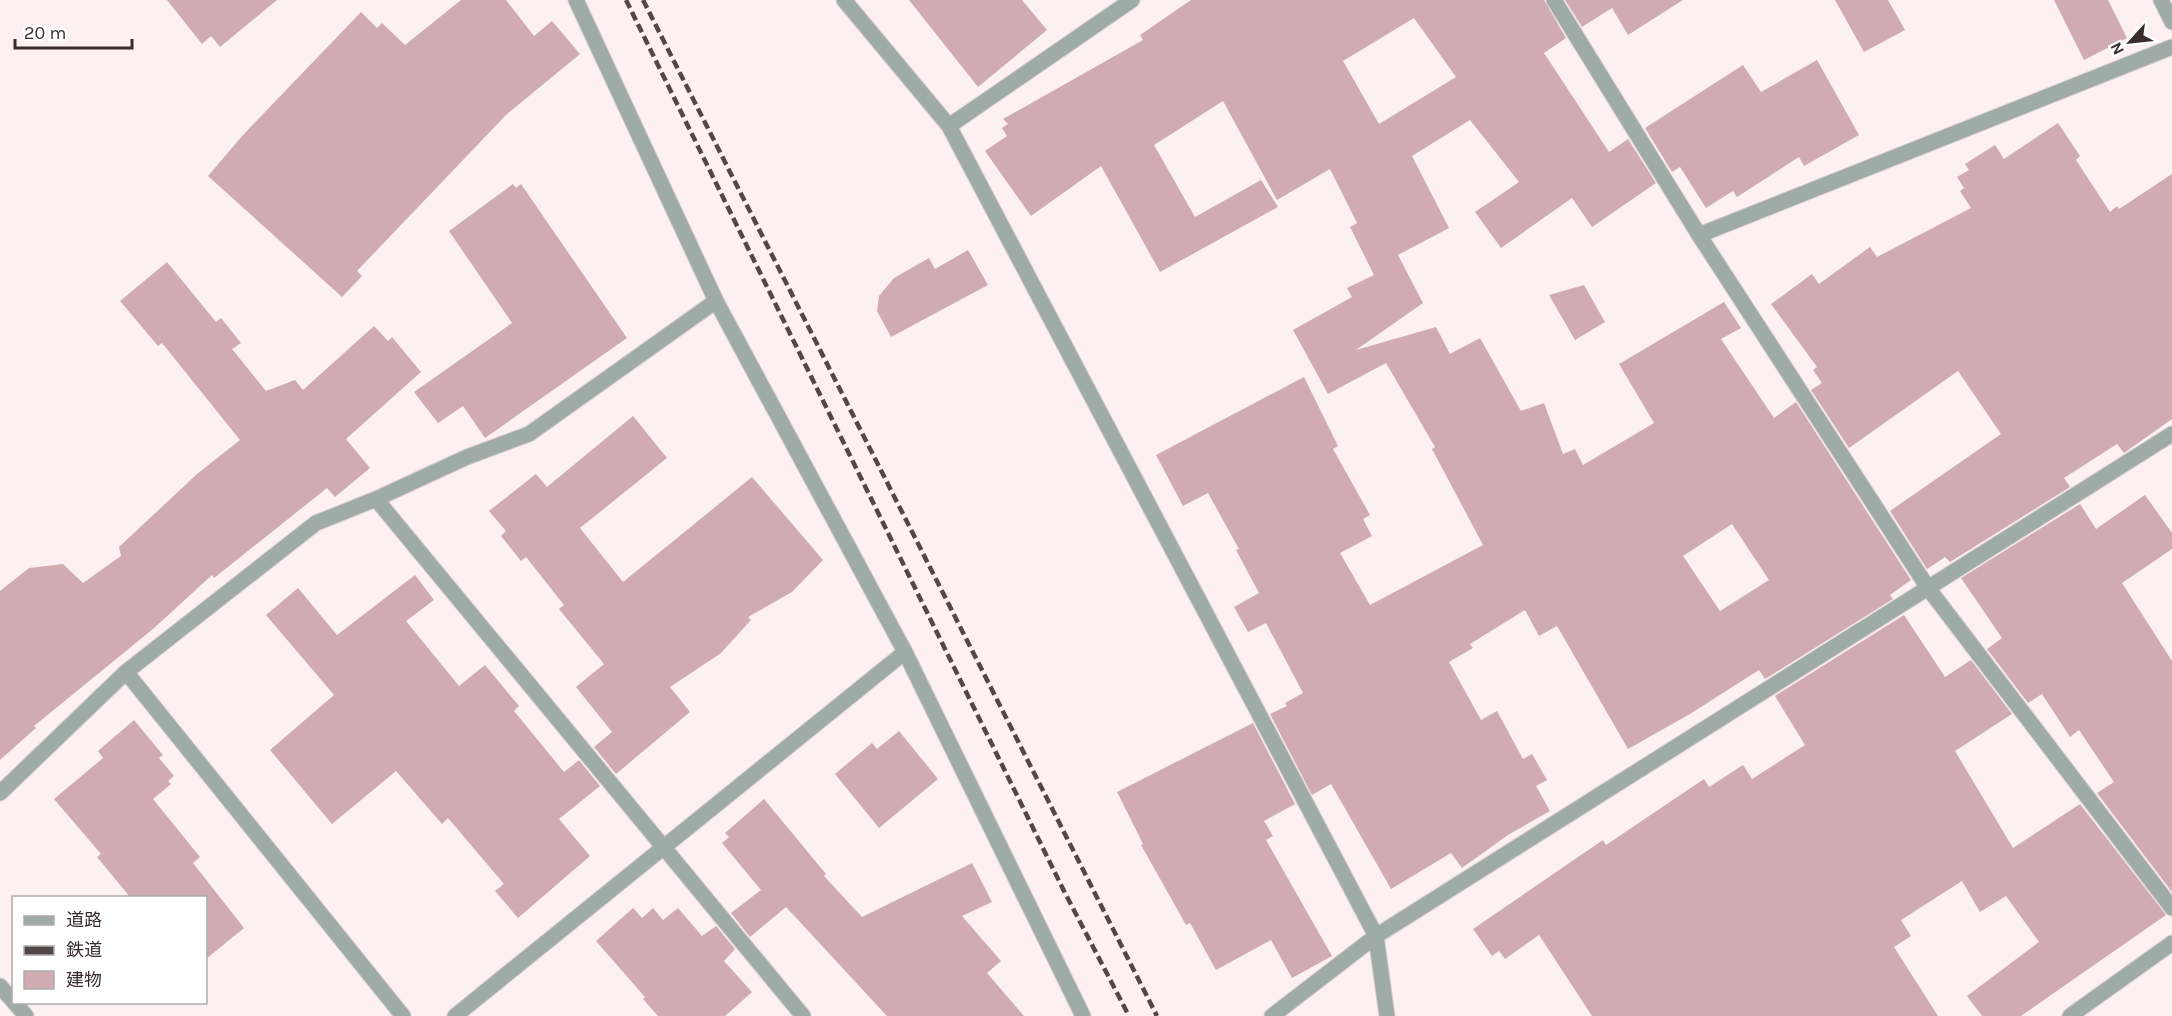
<svg xmlns="http://www.w3.org/2000/svg" width="2172" height="1016" viewBox="0 0 2172 1016" font-family="Karla,'Noto Sans JP',sans-serif">
<style>
.building{fill:#d0acb2;fill-rule:evenodd}
.lines{fill:none;stroke-linecap:round;stroke-linejoin:round}
.minor-casing{stroke:#d9cdcf;stroke-width:17}
.minor{stroke:#9faba6;stroke-width:15}
.rail{stroke:#524648;stroke-width:4.5;stroke-dasharray:9 4.5;stroke-linecap:butt}
</style>
<rect width="100%" height="100%" fill="#fcf0f2"/>
<path class="building" d="M 167,0 L 277,0 L 220,47 L 211,36 L 202,44 Z
M 461,0 L 506,0 L 534,36 L 552,21 L 580,54 L 506,115 L 357,271 L 362,276 L 342,297 L 208,176 L 243,135 L 361,12 L 377,28 L 382,23 L 405,45 Z
M 909,0 L 1022,0 L 1047,30 L 978,87 Z
M 1191,0 L 1544,0 L 1566,38 L 1544,53 L 1609,152 L 1628,139 L 1656,183 L 1592,227 L 1572,198 L 1501,248 L 1475,212 L 1519,182 L 1470,120 L 1412,156 L 1449,228 L 1398,255 L 1423,303 L 1356,350 L 1436,327 L 1450,354 L 1480,338 L 1521,411 L 1544,403 L 1563,454 L 1575,449 L 1583,465 L 1654,423 L 1619,364 L 1724,302 L 1741,328 L 1721,339 L 1774,418 L 1796,402 L 1911,580 L 1890,595 L 1893,599 L 1765,679 L 1759,670 L 1690,714 L 1628,749 L 1557,626 L 1539,636 L 1525,610 L 1470,644 L 1473,648 L 1449,662 L 1481,720 L 1497,711 L 1523,759 L 1532,754 L 1547,780 L 1536,786 L 1550,811 L 1508,835 L 1462,868 L 1451,853 L 1391,889 L 1331,784 L 1312,795 L 1270,714 L 1287,706 L 1285,703 L 1303,693 L 1266,623 L 1248,632 L 1234,607 L 1259,593 L 1236,550 L 1239,549 L 1208,493 L 1183,506 L 1156,455 L 1304,377 L 1338,446 L 1333,449 L 1370,515 L 1363,519 L 1372,536 L 1340,553 L 1370,605 L 1483,545 L 1432,449 L 1435,447 L 1386,363 L 1328,394 L 1293,330 L 1352,297 L 1347,288 L 1374,275 L 1350,227 L 1357,223 L 1330,169 L 1277,200 L 1223,101 L 1154,145 L 1195,217 L 1261,180 L 1278,207 L 1160,272 L 1101,166 L 1031,216 L 985,151 L 1007,136 L 1002,128 L 1008,124 L 1003,119 L 1143,40 L 1140,35 ZM 1414,18 L 1456,77 L 1379,124 L 1343,61 ZM 1732,524 L 1769,580 L 1720,611 L 1683,556 Z
M 1565,0 L 1683,0 L 1628,35 L 1612,8 L 1582,27 Z
M 1835,0 L 1888,0 L 1905,30 L 1864,52 Z
M 2054,0 L 2108,0 L 2127,38 L 2084,60 Z
M 1817,60 L 1859,135 L 1804,166 L 1799,157 L 1737,197 L 1733,191 L 1706,208 L 1680,167 L 1672,172 L 1645,128 L 1743,65 L 1761,92 Z
M 2058,123 L 2080,156 L 2076,160 L 2110,212 L 2117,206 L 2119,209 L 2172,174 L 2172,419 L 2124,453 L 2117,444 L 2064,478 L 2070,487 L 1950,562 L 1945,557 L 1927,569 L 1890,511 L 2001,434 L 1958,371 L 1849,448 L 1811,390 L 1822,383 L 1813,370 L 1817,367 L 1771,304 L 1812,274 L 1819,284 L 1870,247 L 1877,257 L 1971,208 L 1960,191 L 1964,188 L 1957,177 L 1969,170 L 1965,164 L 1995,145 L 2004,159 Z
M 513,184 L 516,188 L 521,184 L 627,338 L 485,438 L 463,406 L 438,423 L 414,392 L 512,323 L 449,231 Z
M 968,250 L 988,285 L 891,337 L 877,311 L 879,296 L 894,278 L 929,258 L 935,269 Z
M 167,262 L 216,322 L 221,318 L 241,343 L 232,349 L 266,391 L 295,380 L 303,390 L 374,326 L 388,341 L 392,337 L 421,372 L 346,439 L 370,468 L 335,497 L 327,488 L 214,578 L 212,575 L 153,629 L 34,726 L 36,728 L 0,760 L 0,591 L 29,568 L 63,564 L 83,583 L 121,556 L 119,547 L 197,474 L 240,440 L 162,343 L 158,346 L 120,301 Z
M 1584,285 L 1605,322 L 1575,340 L 1549,295 Z
M 633,416 L 667,458 L 580,528 L 623,582 L 752,477 L 823,560 L 792,592 L 748,617 L 751,620 L 721,653 L 670,687 L 690,712 L 616,774 L 594,747 L 612,732 L 576,687 L 604,664 L 559,609 L 564,605 L 526,557 L 521,561 L 501,536 L 506,531 L 489,511 L 536,474 L 547,487 Z
M 2145,495 L 2172,533 L 2172,549 L 2122,583 L 2172,661 L 2172,892 L 2097,793 L 2114,782 L 2079,730 L 2070,737 L 2042,694 L 2028,703 L 1987,649 L 2002,638 L 1961,578 L 2080,504 L 2096,529 Z
M 415,575 L 434,600 L 406,621 L 459,686 L 485,665 L 519,706 L 514,711 L 564,772 L 579,760 L 600,786 L 559,819 L 590,856 L 518,918 L 495,891 L 504,884 L 448,818 L 442,824 L 396,771 L 332,824 L 270,750 L 334,695 L 266,615 L 298,588 L 337,635 Z
M 1904,615 L 1945,677 L 1971,660 L 2012,714 L 1955,751 L 2013,848 L 2080,804 L 2166,915 L 2021,1016 L 1982,1016 L 1967,996 L 2039,942 L 2006,896 L 1980,912 L 1962,881 L 1901,920 L 1911,936 L 1894,947 L 1938,1016 L 1592,1016 L 1539,935 L 1505,959 L 1499,951 L 1492,956 L 1473,929 L 1603,840 L 1606,845 L 1704,779 L 1709,787 L 1743,765 L 1752,779 L 1805,745 L 1775,696 Z
M 134,720 L 163,755 L 159,758 L 174,776 L 168,781 L 171,784 L 153,799 L 200,857 L 193,863 L 244,928 L 206,959 L 206,897 L 130,897 L 97,857 L 101,854 L 54,799 L 103,758 L 98,751 Z
M 1253,723 L 1295,804 L 1264,821 L 1273,836 L 1266,840 L 1332,956 L 1292,978 L 1271,940 L 1216,970 L 1190,923 L 1186,925 L 1141,845 L 1143,844 L 1117,792 Z
M 899,731 L 938,779 L 879,828 L 835,774 L 872,743 L 877,749 Z
M 764,799 L 826,874 L 824,876 L 862,917 L 972,863 L 992,902 L 962,916 L 1001,961 L 987,973 L 1024,1016 L 887,1016 L 786,907 L 750,937 L 731,913 L 761,890 L 722,843 L 729,837 L 725,833 Z
M 633,908 L 642,918 L 653,908 L 663,920 L 678,908 L 702,936 L 716,926 L 735,949 L 724,961 L 752,992 L 725,1016 L 658,1016 L 643,999 L 645,997 L 596,941 Z"/>
<g class="lines">
<defs>
<path id="minor" d="M 576,0 L 716,301 L 905,652 L 1083,1016
M 844,0 L 949,126 L 1376,936 L 1387,1016
M 1554,0 L 1699,235 L 1928,588 L 2172,908
M 2161,0 L 2172,22
M 949,126 L 1132,0
M 1699,235 L 2172,47
M 376,499 L 803,1016
M 126,672 L 403,1016
M 0,793 L 126,672 L 316,523 L 376,499 L 467,457 L 529,434 L 716,301
M 0,986 L 14,1002
M 14,1002 L 26,1016
M 455,1016 L 905,652
M 1272,1016 L 1376,936 L 2172,434
M 2070,1016 L 2172,943"/>
</defs>
<use href="#minor" class="minor-casing"/>
<use href="#minor" class="minor"/>
<path class="rail" d="M 626,0 L 1064,891 L 1129,1016
M 643,0 L 1157,1016"/>
</g>
<rect x="12" y="896" width="195" height="108" fill="#ffffff" stroke="#afabab" stroke-width="1.5"/>
<rect x="24" y="916" width="30" height="9" fill="#9faba6" stroke="#afabab" stroke-width="1.5"/>
<text x="66" y="926" font-size="18" fill="#382c2e">道路</text>
<rect x="24" y="946" width="30" height="9" fill="#524648" stroke="#afabab" stroke-width="1.5"/>
<text x="66" y="956" font-size="18" fill="#382c2e">鉄道</text>
<rect x="24" y="971" width="30" height="18" fill="#d0acb2" stroke="#afabab" stroke-width="1.5"/>
<text x="66" y="986" font-size="18" fill="#382c2e">建物</text>
<g transform="translate(2130 42) rotate(243)" stroke="#ffffff" stroke-width="4.5" paint-order="stroke">
<path d="M0-4.5L10 22L0 15L-10 22Z" fill="#382c2e"/>
<text y="-9" font-size="16" font-weight="bold" text-anchor="middle" fill="#382c2e">N</text>
</g>
<path d="M15 39v9h117v-9" fill="none" stroke="#382c2e" stroke-width="3"/>
<text x="24" y="39" font-size="18" fill="#382c2e" stroke="#ffffff" stroke-width="4.5" paint-order="stroke">20 m</text>
</svg>
